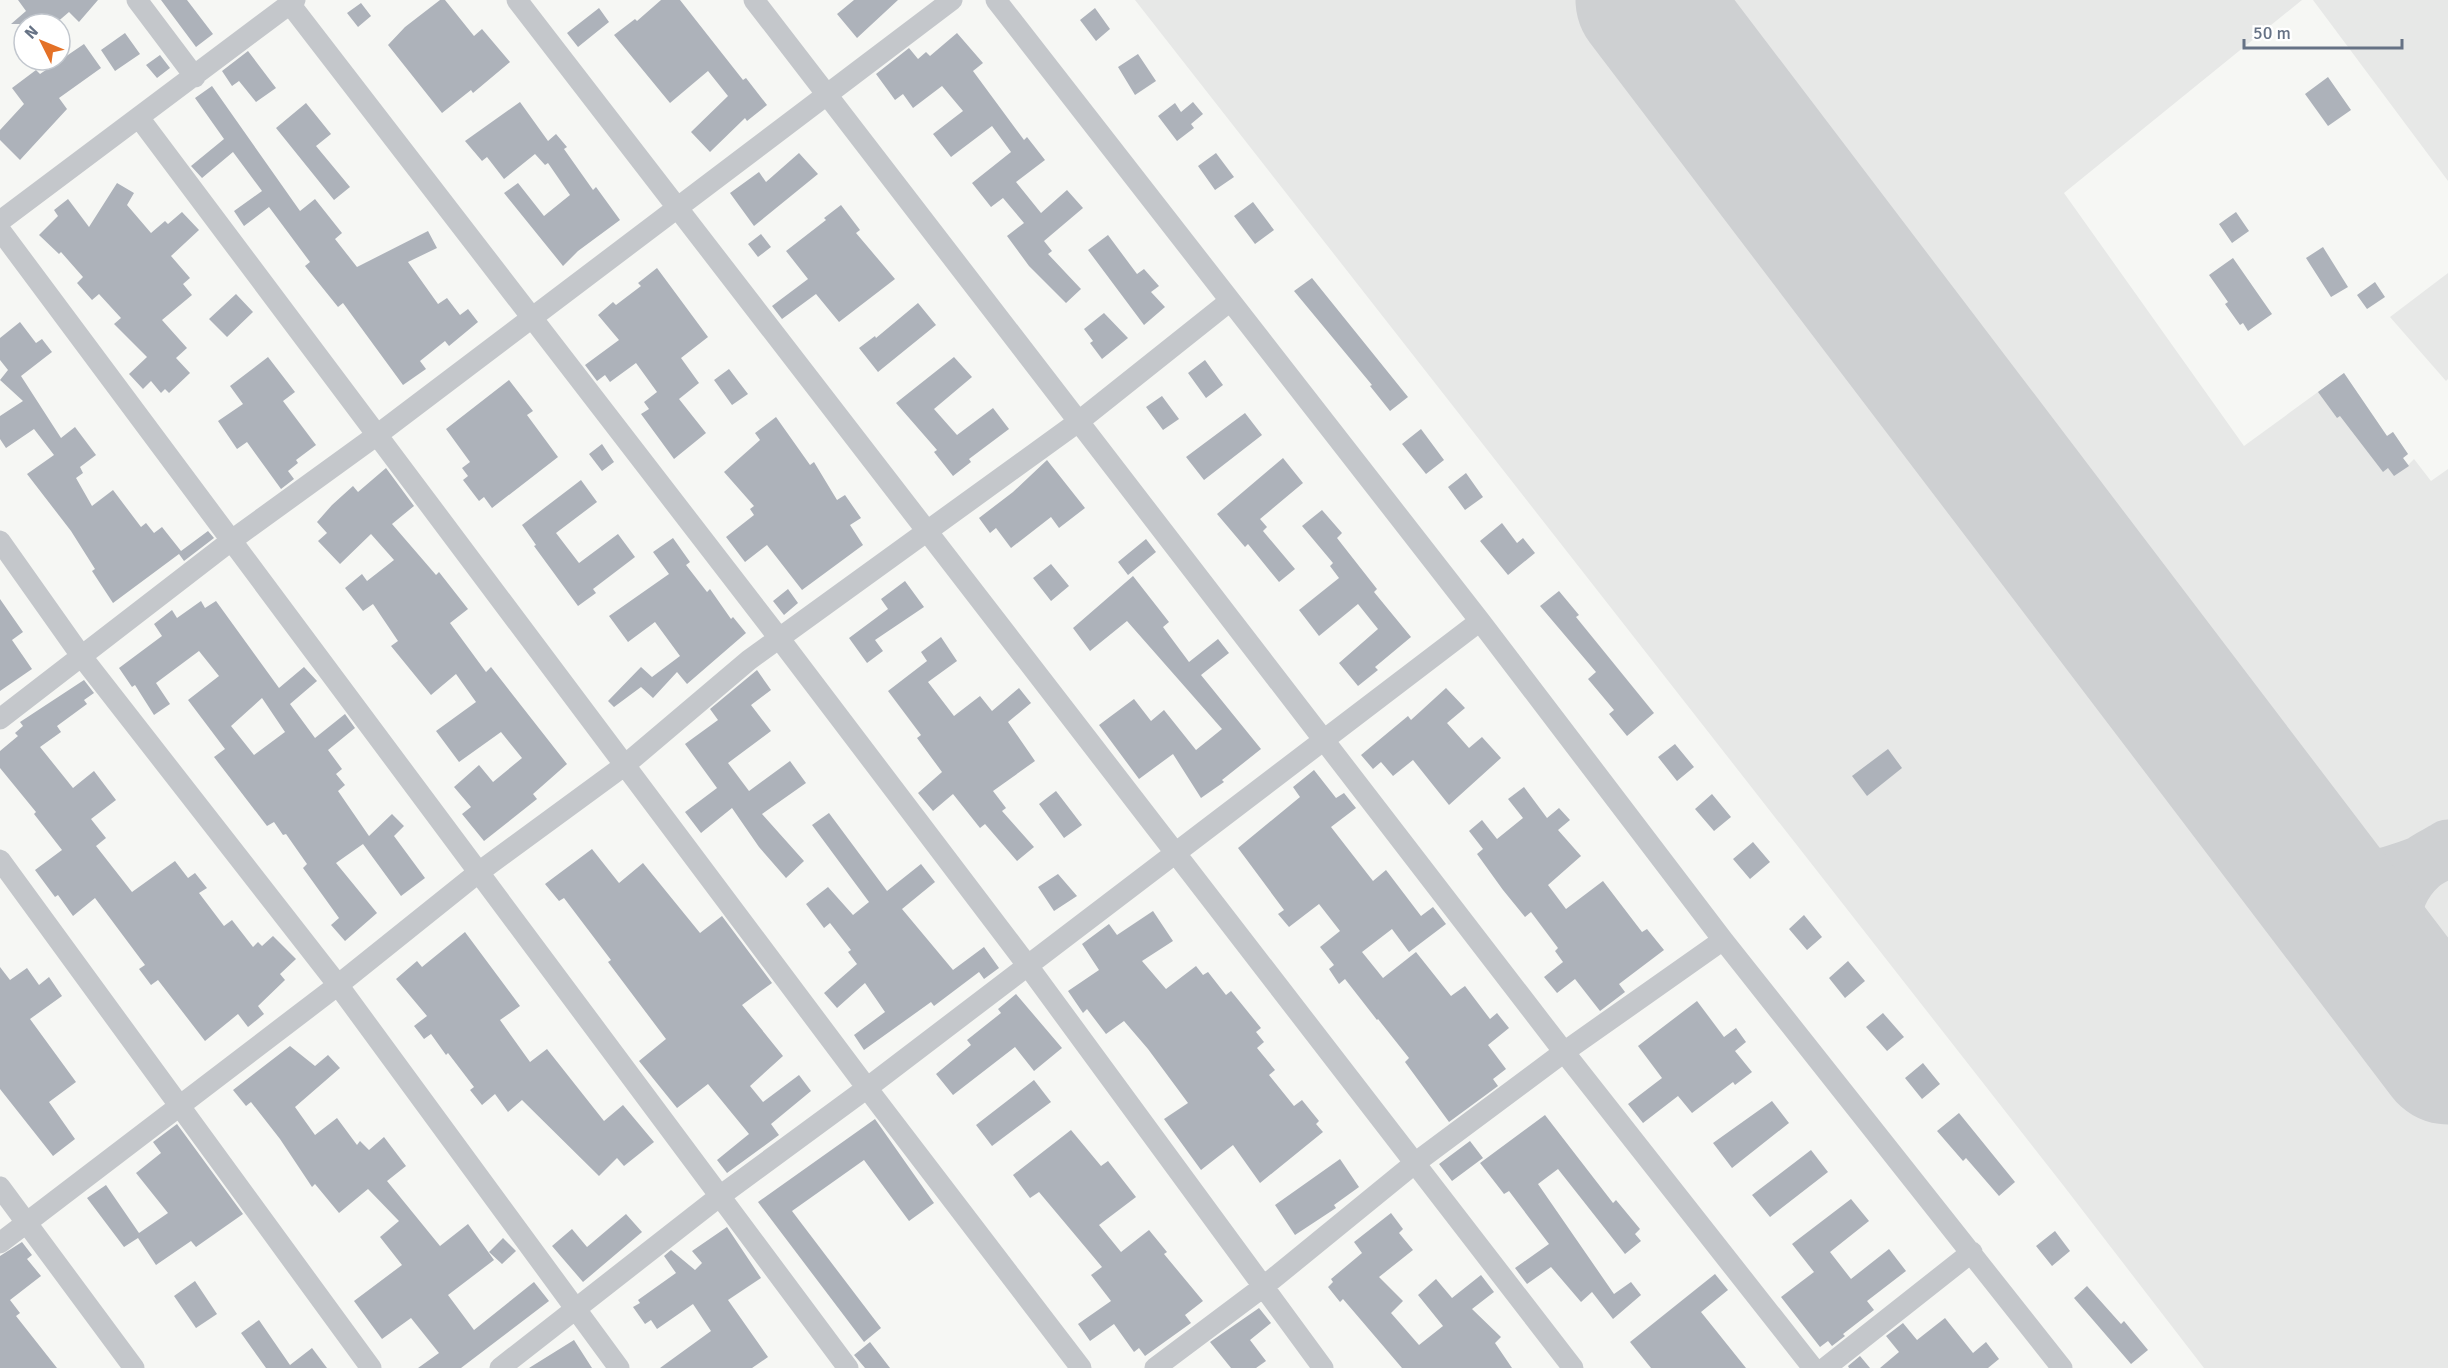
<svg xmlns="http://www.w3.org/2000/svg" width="2448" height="1368" viewBox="0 0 2448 1368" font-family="Signika,sans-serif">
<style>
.built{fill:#e7e8e7}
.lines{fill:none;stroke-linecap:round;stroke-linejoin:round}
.taxiway{stroke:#ced0d2;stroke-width:57}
.runway{stroke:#ced0d2;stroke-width:141}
.building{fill:#adb2ba;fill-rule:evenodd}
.street{stroke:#c4c7cb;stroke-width:21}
</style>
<rect width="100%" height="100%" fill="#f6f7f4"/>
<path class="built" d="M 1135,0 L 2302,0 L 2064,193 L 2244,446 L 2344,373 L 2387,436 L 2393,432 L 2408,454 L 2403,458 L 2408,465 L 2414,459 L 2431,481 L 2448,469 L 2448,1368 L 2204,1368 L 2063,1185 Z
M 2313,0 L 2448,0 L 2448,181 Z
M 2448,273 L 2448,379 L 2446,381 L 2390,317 Z"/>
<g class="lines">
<path class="taxiway" d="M 2281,835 C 2295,846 2310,862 2326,871 C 2358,887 2390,876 2421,864
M 2407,1000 C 2392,953 2378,903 2420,865 C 2428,858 2439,854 2448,848"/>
<path class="runway" d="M 1646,0 L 2448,1054"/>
</g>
<path class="building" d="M 18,0 L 98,0 L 79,22 L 69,12 L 55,24 L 11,24 L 26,11 Z
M 161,0 L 187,0 L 213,34 L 196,47 Z
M 440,0 L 445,0 L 474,36 L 482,29 L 510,62 L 473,93 L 471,90 L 442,113 L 388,45 L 405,27 Z
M 661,0 L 680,0 L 743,80 L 746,78 L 767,105 L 747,121 L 745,118 L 710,152 L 691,132 L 728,96 L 708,71 L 670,103 L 614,35 L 635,19 L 637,21 Z
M 854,0 L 898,0 L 857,38 L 837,14 Z
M 361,3 L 371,16 L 358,27 L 347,13 Z
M 599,8 L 609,22 L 578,47 L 567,33 Z
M 1095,8 L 1110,29 L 1096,41 L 1080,20 Z
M 125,33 L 140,54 L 115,71 L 101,50 Z
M 957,33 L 983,63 L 973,71 L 1024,140 L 1027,137 L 1045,160 L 1016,182 L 1041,213 L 1067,190 L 1083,208 L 1044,241 L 1052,251 L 1048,254 L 1081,289 L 1066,303 L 1029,266 L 1007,236 L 1024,223 L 1003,198 L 991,207 L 972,183 L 1011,152 L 992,126 L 951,157 L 933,134 L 963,111 L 942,86 L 913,108 L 903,94 L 895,100 L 876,74 L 909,48 L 918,59 L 926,52 L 930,56 Z
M 84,44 L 101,68 L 59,98 L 67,109 L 20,160 L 0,140 L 0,130 L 24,104 L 12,88 L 36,70 L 40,74 Z
M 248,51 L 276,88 L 256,102 L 239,81 L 232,86 L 222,71 Z
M 1138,54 L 1156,81 L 1135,95 L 1118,67 Z
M 160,55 L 170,68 L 157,78 L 146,65 Z
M 2328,77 L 2351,110 L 2328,126 L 2305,94 Z
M 212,86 L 300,211 L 315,199 L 342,233 L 335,239 L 357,267 L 428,231 L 437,248 L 408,262 L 438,304 L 447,298 L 460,315 L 468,309 L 478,322 L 449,346 L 445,341 L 420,361 L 426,369 L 403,385 L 343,303 L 338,307 L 305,266 L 310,262 L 269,207 L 244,226 L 234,211 L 262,191 L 233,152 L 202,178 L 191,166 L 224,139 L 195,98 Z
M 520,102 L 548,141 L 556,134 L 567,147 L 564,149 L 593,190 L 596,187 L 620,220 L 578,251 L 563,266 L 504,193 L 518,183 L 544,216 L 570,195 L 548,163 L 545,165 L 535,154 L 504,179 L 487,157 L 482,161 L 465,141 Z
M 1193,102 L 1203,114 L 1191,124 L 1194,128 L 1177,141 L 1158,116 L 1175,103 L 1181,112 Z
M 306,103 L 331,134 L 316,146 L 350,187 L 334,200 L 276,128 Z
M 799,153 L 818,174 L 754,226 L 730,193 L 759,172 L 766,182 Z
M 1216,153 L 1234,177 L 1215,190 L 1198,166 Z
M 117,183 L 134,193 L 127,205 L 151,233 L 165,221 L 168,224 L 182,212 L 199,230 L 171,256 L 190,278 L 183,284 L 192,295 L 162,320 L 187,348 L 176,358 L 190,373 L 169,393 L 165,389 L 161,393 L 151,381 L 143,389 L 129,374 L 147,357 L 114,324 L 121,318 L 99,294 L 92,300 L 77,283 L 83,277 L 61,252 L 59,254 L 39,235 L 58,216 L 54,210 L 68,199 L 89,227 Z
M 1253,202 L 1274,230 L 1255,244 L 1234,216 Z
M 841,205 L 860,230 L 856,233 L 895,279 L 839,322 L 816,294 L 782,319 L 772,306 L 808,279 L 786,251 L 826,220 L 824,218 Z
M 2236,212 L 2249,231 L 2232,243 L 2219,224 Z
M 761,234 L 771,247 L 758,257 L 748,244 Z
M 1108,235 L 1137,274 L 1144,269 L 1159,286 L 1151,292 L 1165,307 L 1144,325 L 1088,250 Z
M 2323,247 L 2348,287 L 2331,297 L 2306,258 Z
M 2233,258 L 2272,314 L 2248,331 L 2243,323 L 2240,325 L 2225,304 L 2228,302 L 2209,275 Z
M 657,268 L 708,337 L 681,358 L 699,383 L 679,399 L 706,433 L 674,459 L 641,414 L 649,409 L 644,402 L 657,392 L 636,363 L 610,382 L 605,375 L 597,381 L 585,365 L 619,340 L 598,315 L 613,302 L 616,305 L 641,286 L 638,283 Z
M 1312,278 L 1408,397 L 1390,411 L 1370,386 L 1372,385 L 1294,291 Z
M 2375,282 L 2385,297 L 2367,309 L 2357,295 Z
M 236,294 L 253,312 L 227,337 L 209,319 Z
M 918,303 L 936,325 L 878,372 L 859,348 L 875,336 L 876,338 Z
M 1104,313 L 1128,338 L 1102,359 L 1090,343 L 1093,341 L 1084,329 Z
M 20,322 L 36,343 L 42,339 L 52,352 L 21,376 L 61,438 L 75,427 L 96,455 L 80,467 L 83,473 L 76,478 L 92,506 L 113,490 L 141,527 L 146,523 L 154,533 L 162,527 L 181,551 L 208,531 L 214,538 L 184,561 L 179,554 L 113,603 L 92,571 L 95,569 L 71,531 L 27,474 L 54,455 L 34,429 L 6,448 L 0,439 L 0,416 L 23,401 L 0,380 L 8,370 L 0,360 L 0,338 Z
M 268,357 L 295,392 L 283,401 L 316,445 L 296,460 L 298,463 L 288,471 L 294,479 L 281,489 L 247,442 L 237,449 L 218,421 L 243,404 L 230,386 Z
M 954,357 L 972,377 L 934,409 L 957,435 L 993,408 L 1009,429 L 969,459 L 971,462 L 953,476 L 934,452 L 937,450 L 896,403 Z
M 1205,360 L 1223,385 L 1206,398 L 1188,373 Z
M 729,369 L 748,394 L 732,405 L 714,380 Z
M 2344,373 L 2387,436 L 2393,432 L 2408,454 L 2403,458 L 2409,466 L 2394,476 L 2388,468 L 2383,472 L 2340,416 L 2337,418 L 2318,392 Z
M 509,380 L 533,411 L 527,415 L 558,457 L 492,508 L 484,497 L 479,501 L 463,480 L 468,476 L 462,468 L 470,462 L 446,429 Z
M 1162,396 L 1179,419 L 1163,430 L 1146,407 Z
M 1245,413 L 1262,435 L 1204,480 L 1186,457 Z
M 776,417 L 810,465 L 814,462 L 837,500 L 845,495 L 861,518 L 850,525 L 863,545 L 802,590 L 767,545 L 745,562 L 726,537 L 754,515 L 750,509 L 754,506 L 724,472 L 760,440 L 755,433 Z
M 1421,429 L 1444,460 L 1426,474 L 1402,444 Z
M 602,444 L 614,462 L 602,471 L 589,454 Z
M 1283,458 L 1303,483 L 1260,519 L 1267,527 L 1263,531 L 1295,569 L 1279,582 L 1248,544 L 1245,547 L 1217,514 Z
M 1047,460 L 1085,508 L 1059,528 L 1051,517 L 1011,548 L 996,528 L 990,533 L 979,518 L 1013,492 Z
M 386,468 L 414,506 L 392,524 L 436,575 L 439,572 L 468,609 L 450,623 L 486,672 L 491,667 L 567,764 L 533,794 L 537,799 L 484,841 L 462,814 L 471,807 L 454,787 L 479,765 L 493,782 L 522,758 L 501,732 L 459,762 L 436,731 L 476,702 L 456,674 L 431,695 L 391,646 L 398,641 L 373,604 L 363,611 L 345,588 L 362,574 L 367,581 L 394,560 L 371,534 L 340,564 L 318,541 L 327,533 L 317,522 L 332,505 L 353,486 L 358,492 Z
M 1466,473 L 1483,497 L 1465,510 L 1448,487 Z
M 581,480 L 597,502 L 556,533 L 579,563 L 618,534 L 635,557 L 593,589 L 596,593 L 578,606 L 534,546 L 536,545 L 522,525 Z
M 1322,510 L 1342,533 L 1337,538 L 1377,589 L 1374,592 L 1411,637 L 1375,667 L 1378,670 L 1358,686 L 1339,663 L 1378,629 L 1358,604 L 1319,636 L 1299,610 L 1339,578 L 1330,566 L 1333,563 L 1302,526 Z
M 1502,523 L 1517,543 L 1523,538 L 1535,553 L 1508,575 L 1480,541 Z
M 673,538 L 690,562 L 686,565 L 707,592 L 710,589 L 731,619 L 733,617 L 746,633 L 687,684 L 677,672 L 653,698 L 641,687 L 614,707 L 608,701 L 641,667 L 652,677 L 680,656 L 655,622 L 628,642 L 609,616 L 669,574 L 653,552 Z
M 1146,539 L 1156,552 L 1128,575 L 1118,562 Z
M 1051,564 L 1069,586 L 1051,601 L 1033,578 Z
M 1133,576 L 1169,622 L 1163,627 L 1189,662 L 1218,639 L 1229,653 L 1201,675 L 1261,749 L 1222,780 L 1224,782 L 1201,798 L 1173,754 L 1139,779 L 1099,725 L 1134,699 L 1151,721 L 1164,710 L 1196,750 L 1222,729 L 1127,621 L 1090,651 L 1073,628 Z
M 905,581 L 924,607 L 875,640 L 883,651 L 867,663 L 849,638 L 888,609 L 881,599 Z
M 788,589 L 798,603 L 784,615 L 773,601 Z
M 1559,591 L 1579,615 L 1576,617 L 1654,713 L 1627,736 L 1609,714 L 1614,710 L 1588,679 L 1596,672 L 1540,606 Z
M 0,599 L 23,632 L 12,640 L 32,669 L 0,691 Z
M 201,601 L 205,608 L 216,601 L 279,688 L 304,667 L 317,681 L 290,704 L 315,738 L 345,714 L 355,728 L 328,750 L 342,769 L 336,774 L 345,785 L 338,791 L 369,836 L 392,814 L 404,826 L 394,836 L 425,878 L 401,896 L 363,844 L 336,863 L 377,913 L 345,941 L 331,925 L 339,918 L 303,868 L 307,864 L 286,834 L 283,835 L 274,822 L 267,826 L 214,757 L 225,749 L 188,700 L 219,676 L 199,651 L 156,683 L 170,704 L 154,715 L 135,685 L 132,687 L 119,668 L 162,636 L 154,624 L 172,610 L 177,618 ZM 262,698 L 285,732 L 254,755 L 231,726 Z
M 941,637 L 957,661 L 928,682 L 954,716 L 980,696 L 992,711 L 1019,688 L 1031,703 L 1008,722 L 1035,761 L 993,791 L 1006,808 L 1002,811 L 1034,847 L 1017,861 L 985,824 L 980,828 L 953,794 L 933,811 L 918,793 L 942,772 L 917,738 L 921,735 L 888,691 L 927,661 L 921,652 Z
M 757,670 L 771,690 L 751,705 L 771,731 L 728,763 L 749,791 L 790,761 L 806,783 L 762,814 L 804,861 L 786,878 L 759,847 L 732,808 L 701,833 L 685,812 L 717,788 L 685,744 L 718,720 L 710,709 Z
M 84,680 L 94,693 L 84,700 L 87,704 L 57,726 L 61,732 L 40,747 L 73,788 L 94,771 L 116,800 L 91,819 L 106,838 L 96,846 L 132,892 L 175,861 L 188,878 L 195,873 L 207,888 L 199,893 L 224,926 L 232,920 L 253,947 L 258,942 L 262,946 L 273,936 L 296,959 L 280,974 L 285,980 L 258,1006 L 264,1014 L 248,1027 L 238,1014 L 205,1041 L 158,980 L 151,985 L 139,969 L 145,965 L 95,898 L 73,916 L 58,895 L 55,897 L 35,870 L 62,850 L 34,814 L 36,812 L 0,768 L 0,751 L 18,736 L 15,733 L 23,726 L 20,722 Z
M 1446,688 L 1465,708 L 1447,723 L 1469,748 L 1482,737 L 1501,758 L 1449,805 L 1413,760 L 1393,776 L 1381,762 L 1373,769 L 1361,755 L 1408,716 L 1411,720 Z
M 1675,744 L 1694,767 L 1677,781 L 1658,757 Z
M 1888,749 L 1902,768 L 1867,796 L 1852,776 Z
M 1314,770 L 1336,798 L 1344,793 L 1356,808 L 1331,827 L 1373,881 L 1386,870 L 1421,916 L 1433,907 L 1446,924 L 1409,952 L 1392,929 L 1362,952 L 1383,978 L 1416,952 L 1451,996 L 1465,986 L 1490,1019 L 1497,1013 L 1509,1028 L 1488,1045 L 1506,1069 L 1493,1079 L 1498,1086 L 1449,1122 L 1405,1062 L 1409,1058 L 1378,1019 L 1377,1020 L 1345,979 L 1339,984 L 1329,969 L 1334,965 L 1320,947 L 1340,931 L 1319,904 L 1289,927 L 1278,914 L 1284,910 L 1238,848 L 1300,797 L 1293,787 Z
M 1524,787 L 1547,818 L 1559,808 L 1570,820 L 1558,830 L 1581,856 L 1548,885 L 1566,909 L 1603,881 L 1642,932 L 1647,929 L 1664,950 L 1619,984 L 1625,992 L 1600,1011 L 1575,979 L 1557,993 L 1544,977 L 1563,962 L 1555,951 L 1558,948 L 1531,912 L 1525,917 L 1503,890 L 1477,854 L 1483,849 L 1469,831 L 1482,820 L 1497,839 L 1523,818 L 1508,799 Z
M 1056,791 L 1082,825 L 1064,838 L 1039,804 Z
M 1712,794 L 1731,817 L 1714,831 L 1695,809 Z
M 829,813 L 887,891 L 921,864 L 935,882 L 902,909 L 953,970 L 984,947 L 999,968 L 984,979 L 979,972 L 934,1006 L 931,1002 L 864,1050 L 854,1035 L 885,1012 L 865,983 L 837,1008 L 824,993 L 857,964 L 848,952 L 851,950 L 830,923 L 824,928 L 806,904 L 828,887 L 853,915 L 869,902 L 812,825 Z
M 1753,842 L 1770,862 L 1750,879 L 1733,859 Z
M 592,849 L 619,883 L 643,863 L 700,933 L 722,916 L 772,983 L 742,1005 L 783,1056 L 750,1086 L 763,1102 L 799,1075 L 811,1091 L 771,1124 L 779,1135 L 727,1173 L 717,1160 L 749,1134 L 708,1084 L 677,1108 L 639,1061 L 666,1039 L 608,962 L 611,960 L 564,898 L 559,901 L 545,884 Z
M 1058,874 L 1077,896 L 1054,911 L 1038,887 Z
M 1153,911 L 1173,941 L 1142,961 L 1166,989 L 1196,966 L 1203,975 L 1208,972 L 1226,995 L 1231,991 L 1261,1028 L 1256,1032 L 1264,1042 L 1257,1048 L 1275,1070 L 1269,1075 L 1294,1106 L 1302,1100 L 1319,1121 L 1316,1124 L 1323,1132 L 1260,1183 L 1233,1145 L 1201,1170 L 1164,1119 L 1188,1103 L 1148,1049 L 1124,1021 L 1106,1034 L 1087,1009 L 1083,1013 L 1068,991 L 1099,970 L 1082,944 L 1109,924 L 1117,935 Z
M 1804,915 L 1822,937 L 1807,950 L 1789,929 Z
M 465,932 L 520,1006 L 500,1020 L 530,1062 L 547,1049 L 604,1121 L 623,1105 L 654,1142 L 624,1166 L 617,1158 L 599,1176 L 522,1100 L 508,1112 L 495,1094 L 482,1105 L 470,1090 L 474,1087 L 448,1053 L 446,1055 L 431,1034 L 424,1039 L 414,1026 L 427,1016 L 396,979 L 417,961 L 422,967 Z
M 1848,961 L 1865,981 L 1845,998 L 1829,978 Z
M 0,967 L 10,980 L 27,968 L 39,985 L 49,977 L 62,996 L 30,1019 L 76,1082 L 49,1102 L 75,1139 L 53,1156 L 0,1089 Z
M 1016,994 L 1062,1048 L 1034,1071 L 1015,1047 L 953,1095 L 936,1074 L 971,1045 L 967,1040 L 1001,1013 L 998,1009 Z
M 1697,1001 L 1724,1037 L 1736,1028 L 1746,1042 L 1735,1051 L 1752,1072 L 1735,1085 L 1733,1082 L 1692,1113 L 1678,1096 L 1643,1123 L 1628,1104 L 1662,1078 L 1638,1046 Z
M 1883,1013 L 1904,1037 L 1887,1051 L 1866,1027 Z
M 290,1046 L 315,1066 L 328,1055 L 340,1068 L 295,1107 L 315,1135 L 337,1118 L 357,1145 L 360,1141 L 369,1150 L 384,1137 L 406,1166 L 387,1181 L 440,1246 L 468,1224 L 494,1260 L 448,1295 L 474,1330 L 534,1282 L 549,1301 L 461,1368 L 418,1368 L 439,1353 L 411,1318 L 382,1339 L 354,1301 L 402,1265 L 380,1237 L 399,1221 L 368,1189 L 339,1213 L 315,1184 L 312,1187 L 280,1139 L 251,1102 L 246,1106 L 233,1090 Z
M 1923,1063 L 1940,1084 L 1922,1099 L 1905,1078 Z
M 1034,1080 L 1051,1102 L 992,1146 L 976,1125 Z
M 1772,1101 L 1789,1123 L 1732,1168 L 1713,1143 Z
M 1959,1113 L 2015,1182 L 1999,1196 L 1966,1158 L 1963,1161 L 1937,1131 Z
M 1545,1115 L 1613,1203 L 1616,1200 L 1640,1229 L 1635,1234 L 1641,1241 L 1625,1254 L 1558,1169 L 1538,1184 L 1614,1294 L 1631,1282 L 1641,1295 L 1613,1319 L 1592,1292 L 1581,1302 L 1551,1267 L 1527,1284 L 1515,1268 L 1549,1244 L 1509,1191 L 1504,1194 L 1480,1163 Z
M 875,1119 L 934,1203 L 909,1221 L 864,1160 L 792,1211 L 881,1328 L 864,1342 L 758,1202 Z
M 177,1124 L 243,1214 L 196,1247 L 191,1241 L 156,1265 L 138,1238 L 124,1247 L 87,1198 L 106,1185 L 139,1233 L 168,1213 L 136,1173 L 161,1153 L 153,1142 Z
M 1071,1130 L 1101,1166 L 1108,1161 L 1136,1197 L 1099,1225 L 1121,1252 L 1149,1230 L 1167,1252 L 1164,1254 L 1203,1301 L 1185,1315 L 1191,1323 L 1145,1356 L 1139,1348 L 1134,1352 L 1114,1324 L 1090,1341 L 1078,1324 L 1111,1301 L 1091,1275 L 1102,1267 L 1039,1192 L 1030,1198 L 1013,1175 Z
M 1470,1141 L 1483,1158 L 1452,1181 L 1439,1164 Z
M 1811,1150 L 1828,1172 L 1770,1217 L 1752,1195 Z
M 1340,1159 L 1359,1187 L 1334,1205 L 1336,1208 L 1295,1235 L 1275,1205 Z
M 1851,1199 L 1869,1221 L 1830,1252 L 1851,1279 L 1889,1249 L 1906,1271 L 1867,1301 L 1874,1310 L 1843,1334 L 1845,1336 L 1832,1346 L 1828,1341 L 1820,1347 L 1781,1297 L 1814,1272 L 1792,1244 Z
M 1391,1213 L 1403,1229 L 1399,1233 L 1413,1250 L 1379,1277 L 1403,1301 L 1391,1313 L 1419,1345 L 1443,1326 L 1418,1295 L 1436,1279 L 1452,1298 L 1481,1275 L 1494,1292 L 1472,1309 L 1501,1337 L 1495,1343 L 1512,1368 L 1402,1368 L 1343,1299 L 1340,1302 L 1328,1287 L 1333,1282 L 1331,1279 L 1362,1253 L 1354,1242 Z
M 626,1214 L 642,1232 L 583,1282 L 552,1246 L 572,1229 L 587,1247 Z
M 727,1227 L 761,1278 L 728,1300 L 768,1357 L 752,1368 L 660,1368 L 711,1331 L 693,1304 L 657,1329 L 651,1320 L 645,1324 L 633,1307 L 640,1303 L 638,1300 L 676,1273 L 664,1256 L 671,1250 L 695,1270 L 702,1263 L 692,1251 Z
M 2055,1231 L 2070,1251 L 2052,1266 L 2036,1246 Z
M 503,1238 L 516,1251 L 502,1264 L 489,1252 Z
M 22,1242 L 32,1255 L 27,1259 L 41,1276 L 10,1300 L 20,1313 L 16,1316 L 57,1368 L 0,1368 L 0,1256 Z
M 1715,1274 L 1728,1290 L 1701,1312 L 1746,1368 L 1651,1368 L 1630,1342 Z
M 195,1281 L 217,1314 L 196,1328 L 174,1296 Z
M 2087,1286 L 2121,1324 L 2124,1321 L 2148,1350 L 2131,1364 L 2074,1298 Z
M 1259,1308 L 1271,1323 L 1250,1340 L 1266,1361 L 1256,1368 L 1231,1368 L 1210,1342 Z
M 1945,1318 L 1973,1353 L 1986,1342 L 1999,1359 L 1988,1368 L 1880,1368 L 1899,1352 L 1886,1336 L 1903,1323 L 1917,1340 Z
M 259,1320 L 290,1365 L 312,1348 L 327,1368 L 266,1368 L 241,1333 Z
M 574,1340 L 592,1368 L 529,1368 Z
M 870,1342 L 890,1368 L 865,1368 L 854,1355 Z
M 1860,1356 L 1870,1368 L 1849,1368 L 1848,1366 Z"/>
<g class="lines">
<path class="street" d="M 137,0 L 195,77
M 517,0 L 1573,1368
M 754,0 L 1564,1052 L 1813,1368
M 996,0 L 1480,621 L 1723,940 L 2062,1368
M 290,4 L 779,638 L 1028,966 L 1323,1368
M 140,119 L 867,1088 L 1081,1368
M 0,221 L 295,0
M 0,230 L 848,1368
M 0,541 L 82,657 L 338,985 L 619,1368
M 0,719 L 232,540 L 377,435 L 952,0
M 0,860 L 371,1368
M 0,1187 L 134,1368
M 0,1243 L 338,985 L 479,872 L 625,765 L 749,660 L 1078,422 L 1230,301
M 500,1368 L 720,1196 L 867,1088 L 1480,621
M 1155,1368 L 1263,1287 L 1415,1163 L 1564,1052 L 1723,940
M 1825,1368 L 1972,1252"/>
</g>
<g transform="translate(42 42) rotate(313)"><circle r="28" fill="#ffffff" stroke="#c2c7ce" stroke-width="1.5"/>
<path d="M0-4.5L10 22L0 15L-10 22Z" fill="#e47127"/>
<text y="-9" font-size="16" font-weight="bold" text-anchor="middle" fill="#667285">N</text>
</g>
<path d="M2244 39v9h158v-9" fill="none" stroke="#667285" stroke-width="3"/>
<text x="2253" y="39" font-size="18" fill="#667285" stroke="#ffffff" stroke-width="4.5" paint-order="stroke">50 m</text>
</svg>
